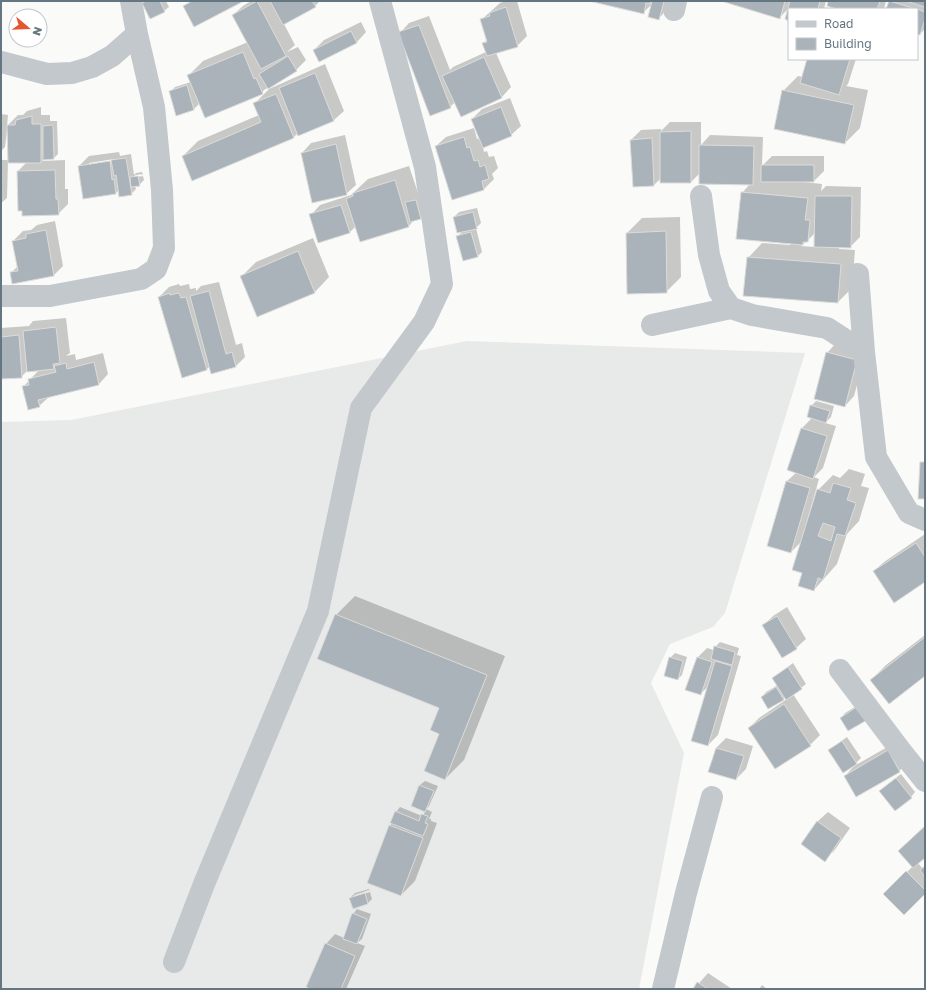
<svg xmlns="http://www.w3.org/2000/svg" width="926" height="990" font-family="'Golos Text',sans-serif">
<rect width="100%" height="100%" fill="#fafaf8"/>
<path fill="#e8e9e9" d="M467 341 805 353 725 613 713 627 670 644 651 683 684 753 639 989H1V422L71 420Z"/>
<path fill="#0003" fill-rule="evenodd" d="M145 1H166L169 7 164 11 143 3Z
M251 1H320L315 6 284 24 295 45 287 52 298 47 306 60 296 70 264 90 262 93 200 103 194 109 177 114 170 92 175 87 191 82 188 76 203 61 248 42 233 15 243 6Z
M506 1H517L527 36 517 46 496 53 511 87 502 97 461 115 455 102 450 107 400 33 409 23 429 16 450 70 453 67 486 52 483 43 487 40 481 20 500 3Z
M591 1H666L663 14 658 19 652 4 644 12Z
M724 1H826L824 9H789V20L786 19 789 8 779 18Z
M829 1H886L884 9H832L834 7Z
M889 1H925V29L920 34 917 33V9H887Z
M361 22 366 32 357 42 319 60 314 50 324 40Z
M808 59H856L848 84 846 86 868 90 860 128 845 143 783 91 798 76 803 77Z
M325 64 344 111 334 120 299 135 298 133 294 137 183 156 198 141 259 115 254 104 269 89Z
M510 98 521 126 511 135 483 147 484 152 487 151 489 157 494 156 498 168 492 174 494 179 484 189 452 199 436 146 446 137 474 128 477 139 480 138 472 119 482 109Z
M41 107V115H50V121H57L58 154 54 158 44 159 42 161 65 160V189H68V204L58 214 18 171 27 162H8L7 198 1 203V160H9L8 130H7L5 147 1 151V114L8 115 7 126 18 115H23L27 111Z
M670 122H701V145L710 135 763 137 762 166 772 156H824V171L814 181H804V182L822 184 821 191 826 186 861 187 860 237 850 247H839V249L855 250 852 288 838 302 748 258 762 243 790 245 791 243 742 193 750 184 700 173 691 182H661V178L654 185 634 186 631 140 641 130 661 129V131ZM815 233V247L801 246 807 241Z
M345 135 356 185 346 194 302 153 311 143Z
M119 152 120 156 131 154 134 175 136 173 142 172 144 180 139 185 135 186 136 189 131 194 119 190 116 193 79 166 89 156ZM114 159 115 161 89 165V163ZM143 174V176L135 177V175Z
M409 166 425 214 420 218 414 220 409 226 360 241 356 226 349 233 311 215 320 205 351 195 368 179Z
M477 208 481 223 476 228 482 252 478 256 457 237 463 231 454 217 459 212Z
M680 217 681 277 666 292 627 233 642 218Z
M55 221 63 266 54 275 11 273 18 266 13 241 23 231 31 230 37 225Z
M313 238 329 277 315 292 258 316 241 277 256 262Z
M219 282 236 345 242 343 245 357 235 367 210 366 207 369 159 297 169 287 179 284 180 286 189 284 190 289 196 288V291L201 286Z
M66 318 70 353 66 356 75 354 76 360 103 353 108 374 99 384 49 397 39 406 23 387 39 370 27 371 21 377 1 378V328L29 326 33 321Z
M836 343 866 351 854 396 845 406 827 353Z
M816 401 834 406 831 417 825 423 836 426 823 468 814 477 819 479 807 521H809L818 490 833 475 840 478 849 469 865 474 861 486 869 488 859 521 847 534 837 564 814 590 804 572 803 540 791 552 787 481 797 472 789 469 802 428 813 417 811 406Z
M925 534V581L874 571 884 562Z
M355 596 505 656 464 760 445 779 440 733 441 708 336 615Z
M787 607 806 639 796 648 763 626 773 616Z
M925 635V675L871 680 886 665Z
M720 642 739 648 737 655 741 656 718 735 708 745 709 686 700 694 698 657 707 648 714 650 715 647Z
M675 653 687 657 682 675 678 679 670 658Z
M793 663 806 684 793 694 820 735 810 745 749 728 759 718 787 699 786 697 783 699 762 697 766 692 778 685 773 678Z
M863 702 848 730 841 718 845 713Z
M847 737 861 758 856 763 829 750Z
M726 738 753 746 746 769 736 779 716 748Z
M898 741 909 761 899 771 845 776 854 766Z
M901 774 915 792 911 797 885 786Z
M425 781 438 786 429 806 426 809 432 812 429 819H431V821L437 823 415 881 401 895 390 826 392 823 396 812 400 807 422 816 426 811 412 805 420 785Z
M828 812 850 828 834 851 824 860 802 844 818 821Z
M925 826V857L918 863 923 869 925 867V893L885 894 913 866 899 851Z
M369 889 372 899 368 903 350 898 355 893ZM369 890 370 892 354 897V895Z
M357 909 371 914 362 939 357 943 365 946 346 989H313L326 944 335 934 344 938 353 914Z
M708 973 732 989H694Z
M762 985 767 989H759Z"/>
<path fill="#aab3b9" stroke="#dcdcda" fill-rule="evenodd" d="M146 1H160L165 12 150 19 142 3Z
M192 1H244L194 27 183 6Z
M257 1 286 56 261 69 232 15Z
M270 1H312L316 7 283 25Z
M589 1H650V4L646 3 644 14Z
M652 1H664L659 20 648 17Z
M721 1H785L780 19Z
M790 1H820L818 9H789V21L785 19Z
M828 1H880L877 9H837L827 6Z
M889 1 916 9H886Z
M906 1H925V7Z
M506 7 518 47 487 56 482 43 487 42 480 19 490 16 489 13Z
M917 9 925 12V19L920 35 917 34Z
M419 25 451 108 430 116 398 32Z
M351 31 357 43 319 62 313 50Z
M243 52 254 79 256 78 263 94 205 118 187 75Z
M288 56 297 71 268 89 259 74Z
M484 57 502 98 461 117 442 76Z
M807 59H850L839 95 800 83Z
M315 73 334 121 298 136 279 88Z
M187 85 194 110 176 116 169 91Z
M782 90 854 105 845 144 774 129Z
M276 94 294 138 192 181 182 156 261 122 253 103Z
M501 107 512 136 483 148 471 119Z
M32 116V124H41V163H8L7 125H15L16 120Z
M53 125 54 159 43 160V126Z
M691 131V183H660V132Z
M464 137 467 148 470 147 474 161 478 160 480 167 485 165 489 179 482 181 484 190 452 200 435 146Z
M652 138 654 186 633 187 630 140Z
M336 144 347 195 312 203 301 153Z
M699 145 754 146 753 185 699 184Z
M126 158 132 195 119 197 116 175 114 176 111 160Z
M110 161 112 180 114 179 116 194 83 199 78 166Z
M761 165H814V182H761Z
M55 170 56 199H58L59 215 22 216V211H18L17 171Z
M138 176 140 186 131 187 130 177Z
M395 180 409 227 360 242 346 199 353 196V193Z
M741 192 808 198 805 220H810L808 242H803V245L736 239Z
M815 196H852L851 248 814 247Z
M416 200 421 219 410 222 405 202Z
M341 205 350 233 318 243 309 214Z
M473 212 477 229 457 233 453 217Z
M46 230 54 276 12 284 10 272 18 271 12 241 26 238V234Z
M666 231 667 293 627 294 626 233Z
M471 232 478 257 463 261 456 236Z
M298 251 315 293 257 317 240 276Z
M747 257 841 264 838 303 743 296Z
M209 291 226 354 232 352 236 367 211 374 190 296Z
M170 293V295L179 293 181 298 186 297 207 370 182 378 158 297Z
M56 327 60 363 53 364 54 369 27 372 23 331Z
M19 335 22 378 1 379V337Z
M826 352 857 360 845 407 814 399Z
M94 362 99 385 38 400 40 407 28 410 22 386 29 385 28 379 56 372 54 366 66 363 67 369Z
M810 405 830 411 826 423 807 417Z
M801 428 827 436 813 479 787 470Z
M920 462H925V499H918Z
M786 481 810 488 791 553 767 546Z
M833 483 851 488 847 500 856 503 845 536 837 534 823 580 818 578 814 591 798 586 802 573 792 570 817 489 830 493ZM823 523 835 527 831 541 818 536Z
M916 543 925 557V582L894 603 873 571Z
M335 614 487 675 445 780 424 771 439 734 430 730 439 708 317 659Z
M777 616 797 649 782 658 762 625Z
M925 637V676L889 704 870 680Z
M714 646 735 652 732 665 711 659Z
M669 657 683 661 678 680 664 676Z
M697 657 712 662 701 695 685 690Z
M715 661 732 666 708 746 691 741Z
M788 667 802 689 786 700 772 678Z
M776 687 784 700 768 709 761 697Z
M784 704 811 746 775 769 748 728Z
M858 706 867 720 848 731 840 718Z
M842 741 857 764 843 773 828 750Z
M716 748 744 756 736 780 708 772Z
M888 750 900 772 856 797 844 776Z
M896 778 912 798 895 811 879 791Z
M419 785 434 791 425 812 411 806Z
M395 811 419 821 421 814 428 816 425 823 428 824 423 836 390 823Z
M817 821 841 838 825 862 801 844Z
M389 825 423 838 401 896 367 883Z
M925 826V858L913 868 898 851Z
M925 866V877L920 870Z
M906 871 925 890V894L904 915 883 894Z
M365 893 368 904 353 909 349 898Z
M352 913 367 919 357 944 343 939Z
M325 943 355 956 341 989H310L306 987Z
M697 982 708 989H693Z"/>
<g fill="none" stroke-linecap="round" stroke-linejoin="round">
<path stroke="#c3c8cc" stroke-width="22" d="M674 10 676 1
M1 62 47 74 72 73 92 67 112 56 137 34
M701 196 709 255 719 291 731 308 752 315 827 328 864 352
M858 274 864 352 876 457 909 513 925 520
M1 296H50L141 279 156 269 164 248 162 190 154 107 137 34 131 1
M652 325 731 308
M840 670 901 751 925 781
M174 962 204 884 318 611 361 408 424 322 442 284 425 167 380 1
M663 989 686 893 712 797"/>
</g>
<rect width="926" height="990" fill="none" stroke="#657683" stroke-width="4"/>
<rect x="788" y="8" width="130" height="52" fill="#ffffff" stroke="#c1c8cd"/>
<rect x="796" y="21" width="20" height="6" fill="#c3c8cc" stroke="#c1c8cd"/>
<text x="824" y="28" font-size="12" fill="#657683">Road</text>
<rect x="796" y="38" width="20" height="12" fill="#aab3b9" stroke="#c1c8cd"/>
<text x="824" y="48" font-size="12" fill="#657683">Building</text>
<g transform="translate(28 28) rotate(109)"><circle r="19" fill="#ffffff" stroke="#c1c8cd"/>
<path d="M0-3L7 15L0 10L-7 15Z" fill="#e4572e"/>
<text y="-6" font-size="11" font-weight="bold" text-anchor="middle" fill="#657683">N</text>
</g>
</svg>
